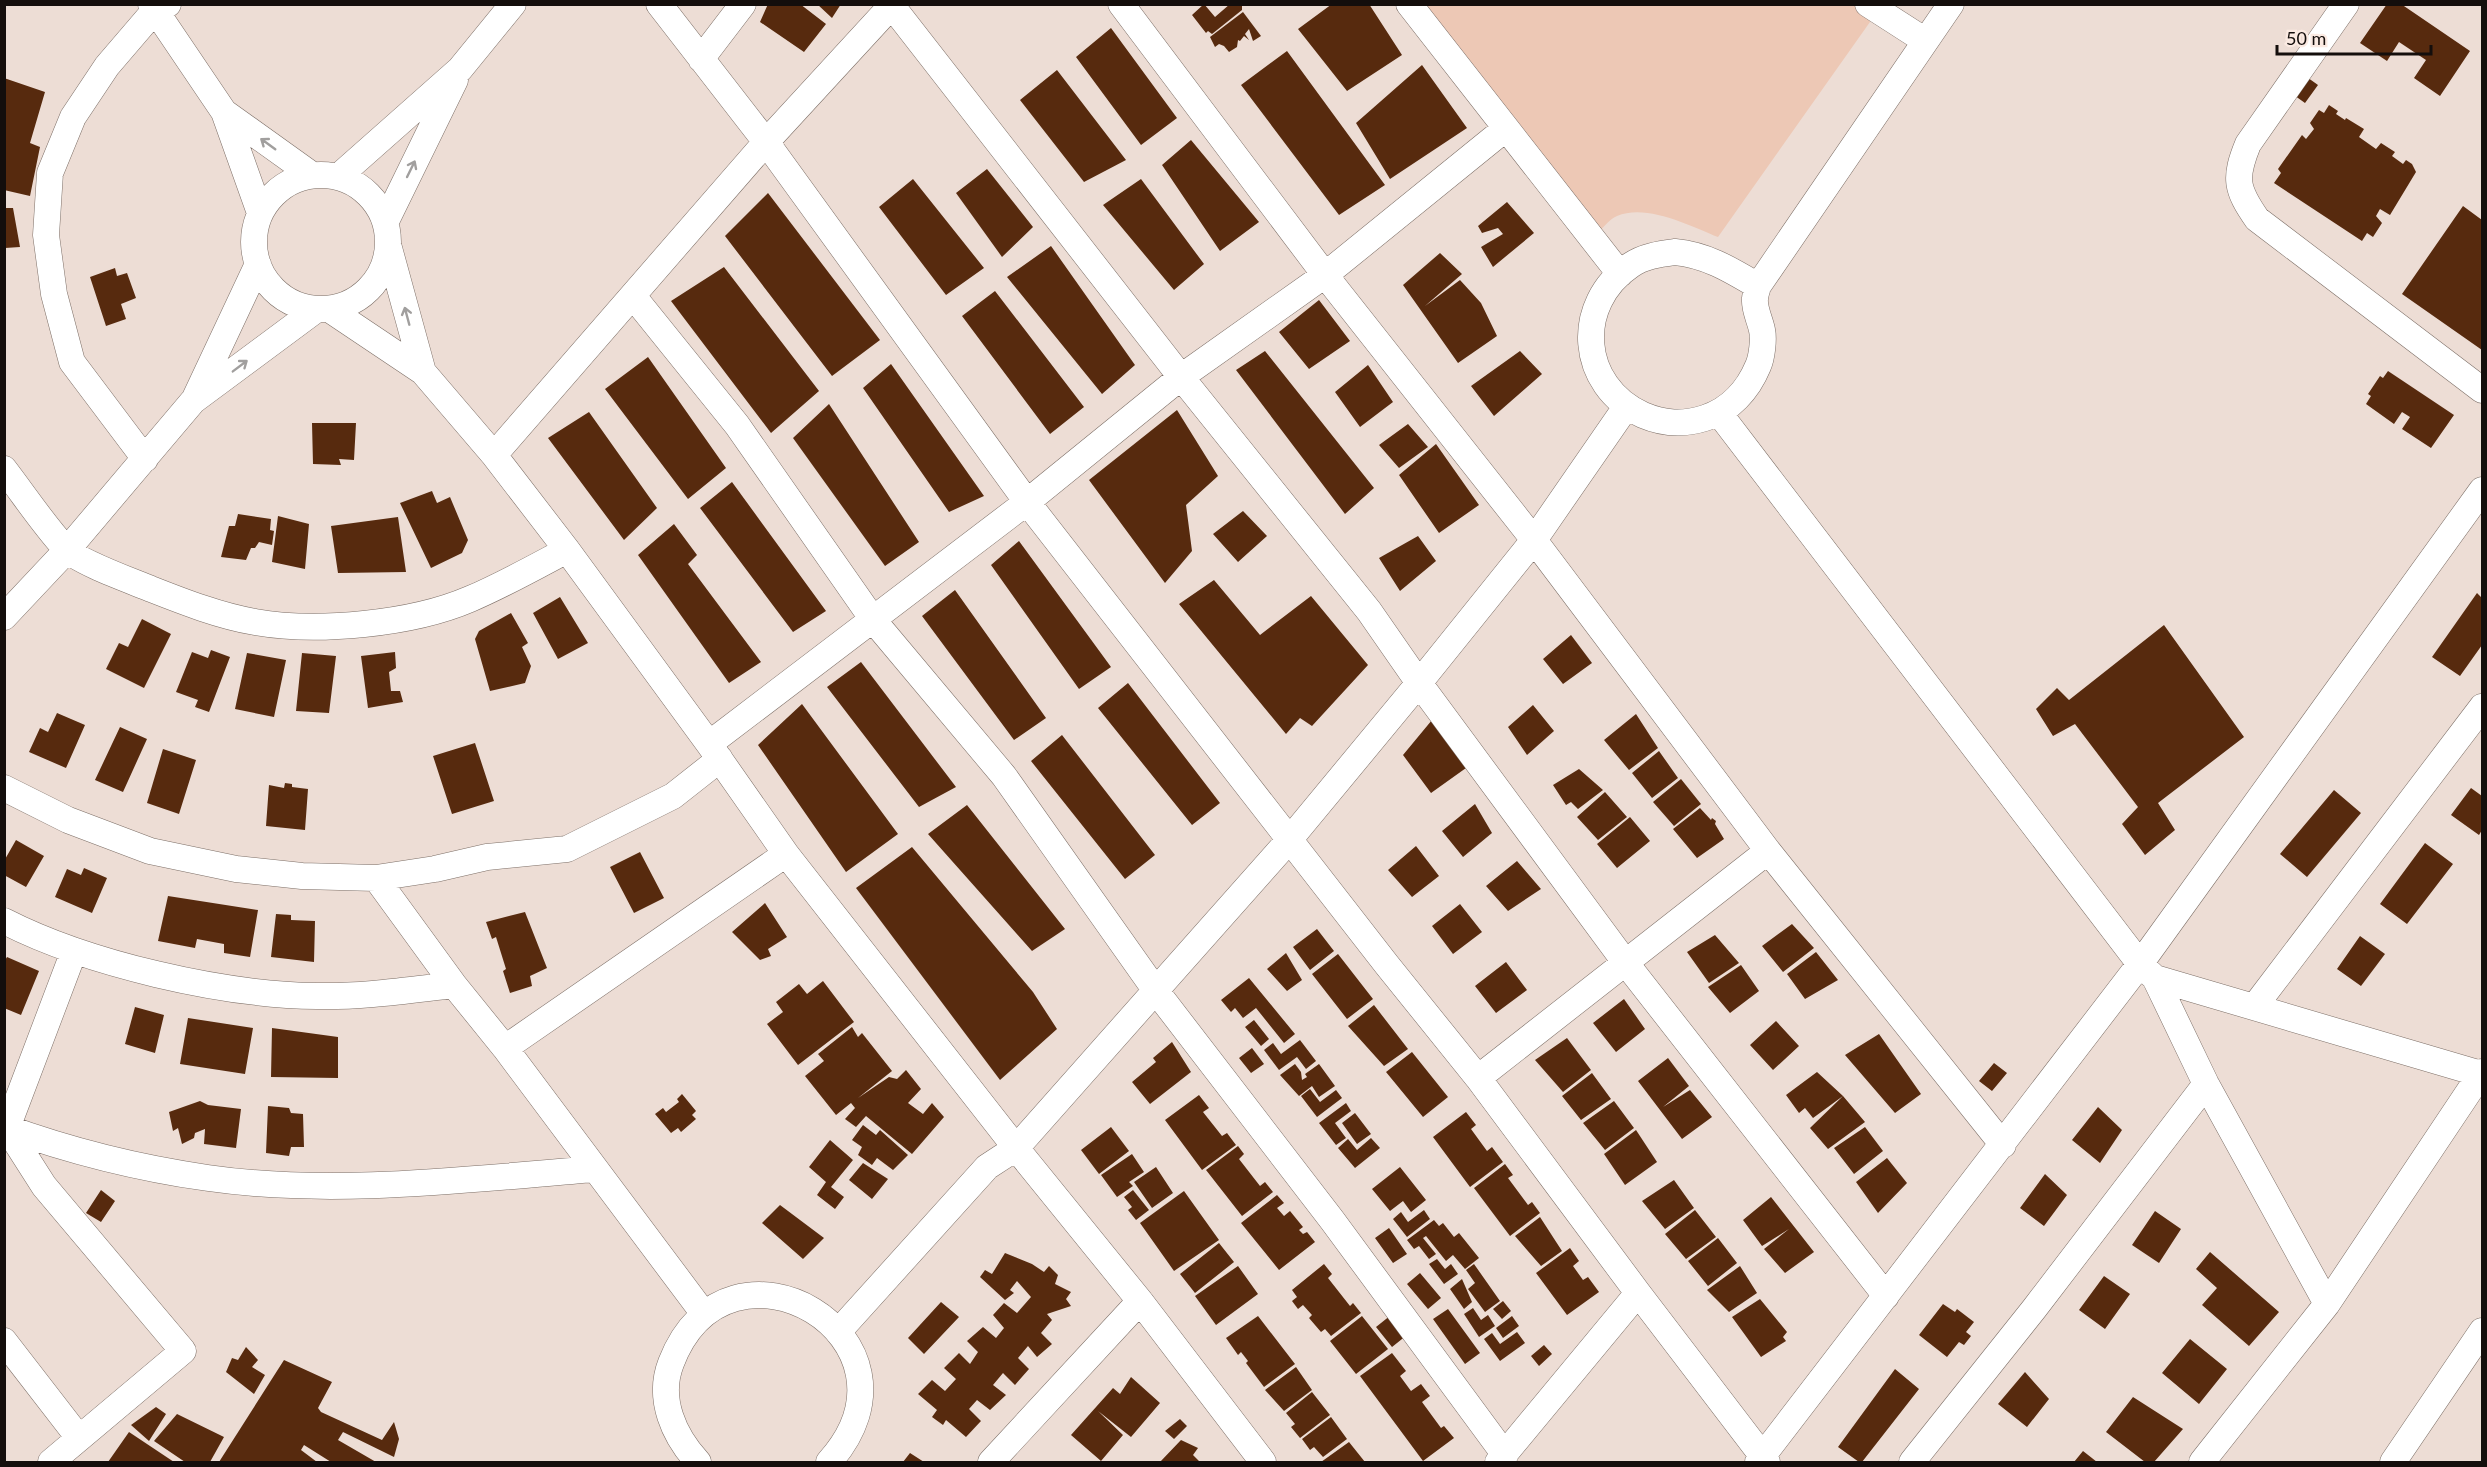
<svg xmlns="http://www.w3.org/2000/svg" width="2487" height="1467" font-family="Lato,sans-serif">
<rect width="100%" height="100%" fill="#edddd5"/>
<path fill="#edc8b5" d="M1421 5H1882L1718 237C1691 226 1646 203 1617 216 1609 219 1602 230 1595 235Z"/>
<path fill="#572a0e" d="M768 4H800L826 24 804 52 760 22Z
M817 4H841L832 18Z
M1204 4 1215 17 1230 4H1242V10L1212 34 1208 31 1206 33 1192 15Z
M1332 4H1369L1402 55 1347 91 1298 29Z
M2387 4H2401L2470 51 2440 96 2414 78 2426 60 2399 42 2387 61 2360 43Z
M1243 12 1261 36 1253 41 1249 29 1245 34 1249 40 1244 36 1240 41 1238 40 1237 47 1229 52 1224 46 1219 44 1215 47 1210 37Z
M1111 28 1177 118 1141 145 1076 57Z
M1287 51 1385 185 1339 215 1241 85Z
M1422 65 1467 128 1390 179 1356 123Z
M1057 70 1126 160 1084 182 1020 100Z
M2304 75 2318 85 2305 103 2291 93Z
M4 78 45 92 30 143 40 147 30 196 4 190Z
M2329 105 2338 111 2336 114 2345 120 2346 118 2364 129 2359 137 2376 149 2381 143 2395 152 2392 156 2403 164 2406 160 2412 164 2416 172 2390 215 2380 209 2376 216 2382 223 2373 237 2367 233 2362 241 2274 183 2281 173 2278 169 2302 135 2306 139 2314 129 2310 123 2319 110 2324 113Z
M1191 140 1259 222 1220 251 1162 165Z
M987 169 1033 227 1002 257 956 193Z
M913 179 984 268 946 295 879 207Z
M1141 179 1204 264 1174 290 1103 205Z
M768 193 880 340 832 376 725 236Z
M1507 202 1534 233 1493 267 1481 247 1503 234 1498 228 1482 233 1478 226Z
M2463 206 2482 220V350L2402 294Z
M5 208H13L20 247 5 248Z
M1051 246 1135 365 1102 394 1007 277Z
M1440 253 1462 274 1425 306 1460 280 1481 303 1497 336 1458 363 1403 285Z
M724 267 819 391 771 433 671 301Z
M115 268 117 276 127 273 136 298 121 304 126 319 106 326 90 277Z
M995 291 1084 407 1050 434 962 316Z
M1319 300 1350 341 1309 369 1279 332Z
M1265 351 1374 488 1345 514 1236 370Z
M1520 351 1542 374 1494 416 1471 386Z
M648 357 726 468 688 499 605 389Z
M891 364 984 496 949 512 863 388Z
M1368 365 1393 402 1360 427 1335 392Z
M2388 371 2454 415 2431 448 2402 429 2410 417 2402 412 2394 424 2366 404 2371 396 2368 394 2380 376 2383 378Z
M829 404 919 542 885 566 793 438Z
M1177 410 1218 476 1186 505 1192 551 1165 583 1089 480Z
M589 412 657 508 624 540 548 438Z
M312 423H356L354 460 339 459 341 465 313 464Z
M1408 424 1428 447 1399 468 1379 445Z
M1436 444 1479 505 1439 533 1399 475Z
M732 482 826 611 793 632 700 508Z
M432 491 437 503 450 497 468 540 462 553 431 568 400 503Z
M1243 511 1267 536 1238 562 1213 534Z
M238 514 271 519 270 530 274 531 272 545 259 542 255 548H251L246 560 221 557 229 526H235Z
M278 516 309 524 305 569 272 562Z
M398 517 406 572 338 573 331 526Z
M674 524 697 555 688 564 761 662 729 683 638 555Z
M1418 536 1436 561 1400 591 1379 558Z
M1019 541 1111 667 1079 689 991 565Z
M1214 580 1260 635 1311 596 1368 665 1312 726 1300 718 1286 734 1179 604Z
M955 590 1046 718 1014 740 922 616Z
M2477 593 2482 598V645L2460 676 2432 657Z
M560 597 588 643 558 659 533 613Z
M511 613 528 643 522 647 531 666 525 683 490 691 475 639 479 631Z
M142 619 171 634 144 688 106 669 119 643 128 647Z
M2164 625 2244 737 2158 803 2175 830 2145 855 2122 824 2138 807 2075 724 2053 736 2036 709 2057 688 2069 700Z
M1571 635 1592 663 1563 684 1543 659Z
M211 650 230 657 209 712 195 707 198 700 176 692 192 652 208 658Z
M395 652 396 668 389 672 391 691H400L403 702 368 708 361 656Z
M247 653 286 660 274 717 235 709Z
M302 653 336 656 329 713 296 711Z
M861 662 956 787 919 807 827 687Z
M1128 683 1220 803 1192 825 1098 708Z
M802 704 898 834 846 872 758 745Z
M1533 705 1554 731 1527 755 1508 727Z
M57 713 85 725 66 768 29 752 40 728 48 732Z
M1636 714 1658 748 1629 770 1604 740Z
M1432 720 1466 768 1431 793 1403 755Z
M120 727 147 739 123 792 95 780Z
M1062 735 1155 855 1125 879 1031 761Z
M475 743 494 801 452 814 433 756Z
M163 749 196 760 179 814 147 803Z
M1659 751 1678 778 1652 798 1632 773Z
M1579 769 1603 790 1578 809 1571 802 1566 805 1553 785Z
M1681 779 1701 804 1674 826 1653 802Z
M285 783 292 784V787L308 789 305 830 266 826 269 785 284 788Z
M2471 788 2482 796V830L2479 835 2451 815Z
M2334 790 2361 813 2307 877 2280 854Z
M1605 792 1627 817 1598 840 1577 817Z
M1475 804 1492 833 1463 857 1442 831Z
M967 805 1065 929 1032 951 928 834Z
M1700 808 1711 820 1712 818 1716 821 1715 824 1724 839 1697 858 1673 829Z
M1630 817 1650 841 1617 868 1597 844Z
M16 840 44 856 26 887 4 875V861Z
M2425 843 2453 864 2407 924 2380 904Z
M1416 846 1439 876 1412 897 1388 870Z
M912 847 1033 992 1057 1029 1000 1080 856 888Z
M640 852 664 898 634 913 610 867Z
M1517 861 1541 889 1508 911 1486 886Z
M84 868 107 878 92 913 55 897 67 869 81 875Z
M168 896 258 910 250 957 224 953V944L197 939 195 948 158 941Z
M765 903 787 937 768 949 771 956 760 960 732 932Z
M1460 904 1482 932 1453 954 1432 926Z
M525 912 547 968 530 976 532 986 510 993 503 971 506 969 496 937 492 939 486 922Z
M276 914 291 915V920L315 921 314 962 271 957Z
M1792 924 1814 948 1783 972 1762 946Z
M1317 929 1334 951 1310 970 1293 947Z
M1715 935 1739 963 1709 983 1687 952Z
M2360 936 2385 954 2361 986 2337 969Z
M1816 952 1838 980 1805 999 1787 974Z
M1286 953 1302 980 1287 991 1267 969Z
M1338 954 1373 999 1347 1019 1312 974Z
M7 957 39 971 21 1015 4 1008V962Z
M1506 962 1527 990 1496 1013 1475 986Z
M1741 965 1759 991 1730 1013 1708 987Z
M1249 978 1295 1034 1284 1043 1256 1008 1243 1018 1235 1008 1231 1012 1221 1000Z
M823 981 854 1022 798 1065 767 1024 783 1012 776 1002 799 984 807 994Z
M1624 999 1645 1029 1616 1052 1593 1023Z
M1374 1005 1408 1049 1384 1066 1348 1026Z
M135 1007 164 1015 155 1053 125 1044Z
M188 1018 253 1028 245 1074 180 1064Z
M1254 1020 1269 1039 1261 1046 1245 1027Z
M1776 1021 1799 1046 1773 1070 1750 1045Z
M852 1027 858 1037 862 1033 892 1071 858 1098 889 1077 897 1079 906 1070 921 1089 908 1103 923 1114 932 1103 944 1117 912 1154 866 1116 856 1127 845 1119 855 1108 851 1103 836 1115 805 1076 824 1061 818 1054Z
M272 1028 338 1037V1078L271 1077Z
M1879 1034 1921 1094 1895 1113 1845 1055Z
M1567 1038 1591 1070 1563 1092 1535 1060Z
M1300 1040 1316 1061 1306 1069 1297 1057 1279 1070 1264 1050 1273 1043 1281 1054Z
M1172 1042 1191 1072 1150 1104 1132 1082 1156 1062 1153 1058Z
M1252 1048 1264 1064 1251 1073 1239 1058Z
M1412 1052 1448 1097 1423 1117 1386 1072Z
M1668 1058 1689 1086 1663 1107 1690 1090 1712 1117 1682 1139 1638 1081Z
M1994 1063 2007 1073 1992 1091 1979 1081Z
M1295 1064 1301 1072 1302 1080 1307 1077 1305 1074 1319 1064 1335 1086 1319 1097 1312 1086 1299 1096 1280 1075Z
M1817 1072 1843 1096 1865 1122 1828 1149 1810 1128 1843 1096 1813 1118 1805 1108 1799 1113 1786 1095Z
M1592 1073 1611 1099 1581 1120 1562 1096Z
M1310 1089 1320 1102 1336 1090 1342 1098 1317 1117 1301 1096Z
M682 1094 696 1111 692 1115 696 1119 681 1132 678 1128 671 1133 655 1114 663 1108 666 1112 679 1102 677 1099Z
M1199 1095 1209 1108 1203 1112 1222 1136 1227 1133 1236 1145 1202 1170 1165 1120Z
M200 1101 208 1105 241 1109 236 1148 204 1144 205 1129 195 1133 194 1138 182 1144 178 1128 173 1131 169 1112Z
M1614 1101 1634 1128 1605 1150 1583 1123Z
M1346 1103 1351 1111 1335 1123 1346 1138 1336 1145 1319 1123Z
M268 1106 289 1108 291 1113 303 1114 304 1147H291L289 1156 266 1153Z
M2098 1107 2122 1130 2100 1163 2072 1140Z
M1466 1112 1476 1125 1471 1129 1487 1151 1492 1147 1503 1162 1470 1187 1433 1137Z
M1355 1113 1371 1134 1357 1144 1342 1123Z
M863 1125 876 1135 880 1130 908 1155 893 1170 877 1158 872 1165 858 1155 862 1147 852 1140Z
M1111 1127 1129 1151 1099 1174 1081 1150Z
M1865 1127 1883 1151 1854 1174 1834 1148Z
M1636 1130 1657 1162 1625 1185 1604 1154Z
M1371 1138 1380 1148 1355 1168 1338 1148 1348 1139 1357 1150Z
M830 1140 853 1160 831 1187 844 1197 835 1209 817 1195 826 1182 809 1167Z
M1238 1146 1244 1154 1239 1159 1260 1186 1265 1182 1273 1192 1242 1216 1206 1170Z
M1132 1154 1144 1172 1129 1182 1133 1186 1117 1197 1101 1175Z
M1887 1158 1907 1183 1878 1213 1856 1182Z
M863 1163 888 1179 872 1199 849 1180Z
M1505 1164 1513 1175 1508 1178 1528 1205 1532 1202 1540 1213 1510 1236 1474 1188Z
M1156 1167 1173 1193 1152 1208 1134 1182Z
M1400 1167 1426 1200 1411 1212 1403 1201 1390 1211 1372 1189Z
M2045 1174 2067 1195 2044 1226 2020 1208Z
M1674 1180 1694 1208 1665 1229 1642 1201Z
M101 1190 115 1201 101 1222 86 1213Z
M1133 1190 1149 1210 1136 1220 1128 1210 1132 1207 1124 1197Z
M1184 1191 1219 1240 1174 1271 1140 1223Z
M1277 1195 1284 1203 1277 1208 1284 1216 1290 1211 1303 1227 1299 1230 1303 1234 1307 1232 1315 1242 1279 1270 1241 1223Z
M1771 1197 1814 1252 1785 1273 1764 1249 1789 1229 1762 1246 1743 1220Z
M780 1205 824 1238 803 1259 762 1223Z
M1424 1210 1430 1219 1407 1237 1393 1219 1401 1212 1408 1222Z
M1695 1210 1716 1237 1686 1259 1665 1234Z
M2155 1211 2181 1229 2159 1263 2132 1245Z
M1540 1217 1562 1251 1541 1266 1515 1236Z
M1434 1220 1439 1226 1443 1223 1454 1237 1459 1233 1479 1258 1465 1269 1453 1255 1446 1261 1426 1236 1423 1238 1436 1254 1429 1259 1419 1246 1414 1249 1407 1240Z
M1389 1228 1407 1254 1393 1263 1375 1238Z
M1718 1238 1737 1263 1708 1286 1688 1261Z
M1219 1243 1234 1262 1195 1293 1180 1274Z
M1570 1248 1579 1261 1573 1266 1583 1280 1588 1277 1599 1292 1567 1315 1536 1273Z
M2210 1252 2279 1312 2249 1346 2202 1305 2217 1288 2196 1269Z
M1005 1253 1032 1264 1044 1272 1049 1266 1058 1275 1055 1284 1071 1292 1066 1299 1071 1306 1047 1314 1052 1320 1041 1333 1052 1344 1037 1357 1028 1346 1018 1358 1029 1369 1015 1385 1003 1373 993 1385 1006 1395 990 1410 977 1400 969 1409 981 1421 966 1437 946 1420 943 1425 932 1417 937 1410 918 1394 932 1380 945 1391 956 1379 944 1368 959 1353 970 1364 978 1352 967 1341 983 1327 996 1338 1004 1328 993 1315 1004 1303 1017 1313 1031 1297 1017 1281 1010 1290 1014 1293 1005 1300 980 1277 985 1270 992 1274Z
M1437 1259 1445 1269 1451 1264 1458 1274 1444 1284 1429 1264Z
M1324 1264 1332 1274 1328 1278 1350 1306 1353 1303 1361 1313 1331 1336 1325 1329 1321 1332 1309 1318 1312 1315 1303 1305 1298 1309 1292 1301 1297 1297 1292 1290Z
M1474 1264 1500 1301 1485 1312 1468 1289 1475 1283 1466 1270Z
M1238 1266 1258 1294 1216 1325 1195 1296Z
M1740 1266 1757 1293 1729 1312 1707 1290Z
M1420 1273 1441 1298 1428 1309 1407 1284Z
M2104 1276 2130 1294 2105 1329 2079 1310Z
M1462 1279 1472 1302 1464 1309 1450 1289Z
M1760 1299 1787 1332 1783 1337 1786 1341 1761 1357 1732 1317Z
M1503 1301 1511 1311 1502 1319 1493 1309Z
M941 1302 959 1317 924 1354 908 1338Z
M1943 1304 1955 1312 1957 1309 1974 1322 1966 1332 1971 1336 1964 1345 1959 1342 1947 1357 1919 1335Z
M1473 1308 1481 1320 1488 1315 1495 1326 1479 1337 1464 1314Z
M1448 1309 1480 1353 1465 1364 1433 1319Z
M1391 1315 1407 1335 1392 1347 1376 1327Z
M1258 1316 1295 1364 1264 1387 1246 1363 1248 1361 1241 1352 1238 1355 1226 1338Z
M1362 1316 1388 1349 1356 1374 1330 1341Z
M1512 1316 1519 1326 1503 1338 1496 1328Z
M1517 1332 1525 1343 1500 1361 1484 1339 1492 1333 1500 1344Z
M2190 1339 2227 1369 2199 1404 2162 1373Z
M1544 1345 1552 1354 1539 1366 1531 1356Z
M246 1347 258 1360 252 1367 265 1375 254 1394 226 1372 232 1358 238 1360Z
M1392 1353 1406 1371 1400 1376 1411 1391 1421 1384 1430 1396 1422 1402 1441 1428 1444 1426 1454 1438 1423 1461 1360 1376Z
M284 1360 332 1382 318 1408 321 1412 382 1440 394 1422 399 1439 394 1457 343 1432 338 1440 376 1462H331L304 1445 301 1450 317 1462H219Z
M1296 1367 1312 1390 1284 1411 1265 1390Z
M1895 1369 1919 1389 1862 1462H1859L1838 1447Z
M2025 1372 2049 1399 2027 1427 1998 1404Z
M1131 1377 1160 1403 1131 1437 1098 1411 1123 1435 1101 1461 1071 1435 1113 1388 1120 1394Z
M1312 1392 1330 1415 1300 1438 1291 1427 1295 1424 1286 1413Z
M2133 1397 2183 1429 2154 1462H2145L2106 1432Z
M156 1407 166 1414 149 1441 131 1425Z
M177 1414 224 1437 210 1462H185L154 1441Z
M1331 1417 1347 1439 1323 1457 1314 1447 1310 1450 1302 1439Z
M1180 1419 1187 1426 1174 1439 1165 1431Z
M129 1432 174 1462H108Z
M1181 1440 1198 1448 1193 1455 1200 1462H1160Z
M1349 1442 1365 1462H1321Z
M2083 1451 2097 1462H2074Z
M910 1453 924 1462H903Z"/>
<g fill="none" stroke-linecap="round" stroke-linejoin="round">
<defs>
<path id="minor" d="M151 4 224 112 260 213
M659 4 766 142 1027 502 1387 965 1478 1078 1638 1293 1767 1462
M1121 4 1325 275 1534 540 1768 851 2003 1145
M1409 4 1620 274
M1868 4 1924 40
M2346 4 2248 144C2234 178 2236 189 2257 219L2482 390
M892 6 1181 377 1369 611 1419 683 1625 962 1886 1296
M701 59 743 4
M224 112 312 175
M254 242a67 67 0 1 1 134 0a67 67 0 1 1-134 0Z
M338 177 460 69 513 4
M386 221 455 80
M389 248 423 372
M1675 252C1707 255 1731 270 1758 286 1757 290 1755 295 1755 299 1754 309 1760 320 1762 330 1764 339 1762 357 1758 366 1748 390 1730 410 1705 418 1683 425 1664 424 1643 415 1579 386 1573 304 1631 265 1644 256 1660 254 1675 252Z
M1758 286 1951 4
M633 296 737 425 874 621 1004 776 1156 991 1332 1220 1505 1455
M329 309 423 372 494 455 567 550 709 744 786 854 1016 1148 1140 1301 1263 1462
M195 398 258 264
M1719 413 2140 964 2155 978 2206 1084 2327 1304
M494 455 766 142 893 4
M145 459 72 362 54 294 46 235 50 173 73 117 107 66 155 10 168 4
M4 469C24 495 43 524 65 548 78 562 132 581 151 589 184 602 220 616 255 622 317 633 412 624 470 599 503 585 535 567 567 550
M4 617 67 550 193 401 317 309
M709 744 1027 502 1181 377 1325 275 1505 129
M4 788 68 820 150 851 236 869 302 876 376 878 435 869 487 857 567 849 673 796 720 759
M376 878 454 985 505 1048 704 1314
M4 921C88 964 223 995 317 996 363 997 409 990 454 985
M2155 978 2481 1074
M2255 1006 2482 707
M505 1048 786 854
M1478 1078 1768 851
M4 1127C70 1151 138 1168 208 1178 332 1196 470 1179 595 1169
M838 1332 987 1167 1016 1148 1290 839 1419 683 1534 540 1626 407
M4 1341 79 1438
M51 1462 183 1351 44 1186 7 1128 74 951
M698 1462C674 1436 657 1399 671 1363 728 1214 939 1339 829 1462
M991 1462 1140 1301
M1498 1462 1638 1293
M1758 1462 2140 964 2482 490
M1912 1462 2034 1309 2206 1084
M2202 1462 2327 1304 2482 1072
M2393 1462 2482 1331"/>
</defs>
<use href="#minor" stroke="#7d6f67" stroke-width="27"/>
<use href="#minor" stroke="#fff" stroke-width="26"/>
</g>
<defs><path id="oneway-shaft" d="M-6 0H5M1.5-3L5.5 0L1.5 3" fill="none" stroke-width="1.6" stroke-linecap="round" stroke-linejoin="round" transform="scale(1.5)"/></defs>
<g stroke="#a19f9e">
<use href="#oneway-shaft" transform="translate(268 144) rotate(-144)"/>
<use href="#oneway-shaft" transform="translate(411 169) rotate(-64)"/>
<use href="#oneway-shaft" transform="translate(407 316) rotate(-105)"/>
<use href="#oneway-shaft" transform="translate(240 366) rotate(-37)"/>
</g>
<rect width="2487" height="1467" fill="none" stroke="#140e0c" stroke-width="12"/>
<path d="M2277 45v9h154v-9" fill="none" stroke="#140e0c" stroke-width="3"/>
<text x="2286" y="45" font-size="18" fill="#140e0c" stroke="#fbeae2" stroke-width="4.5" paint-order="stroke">50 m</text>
</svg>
